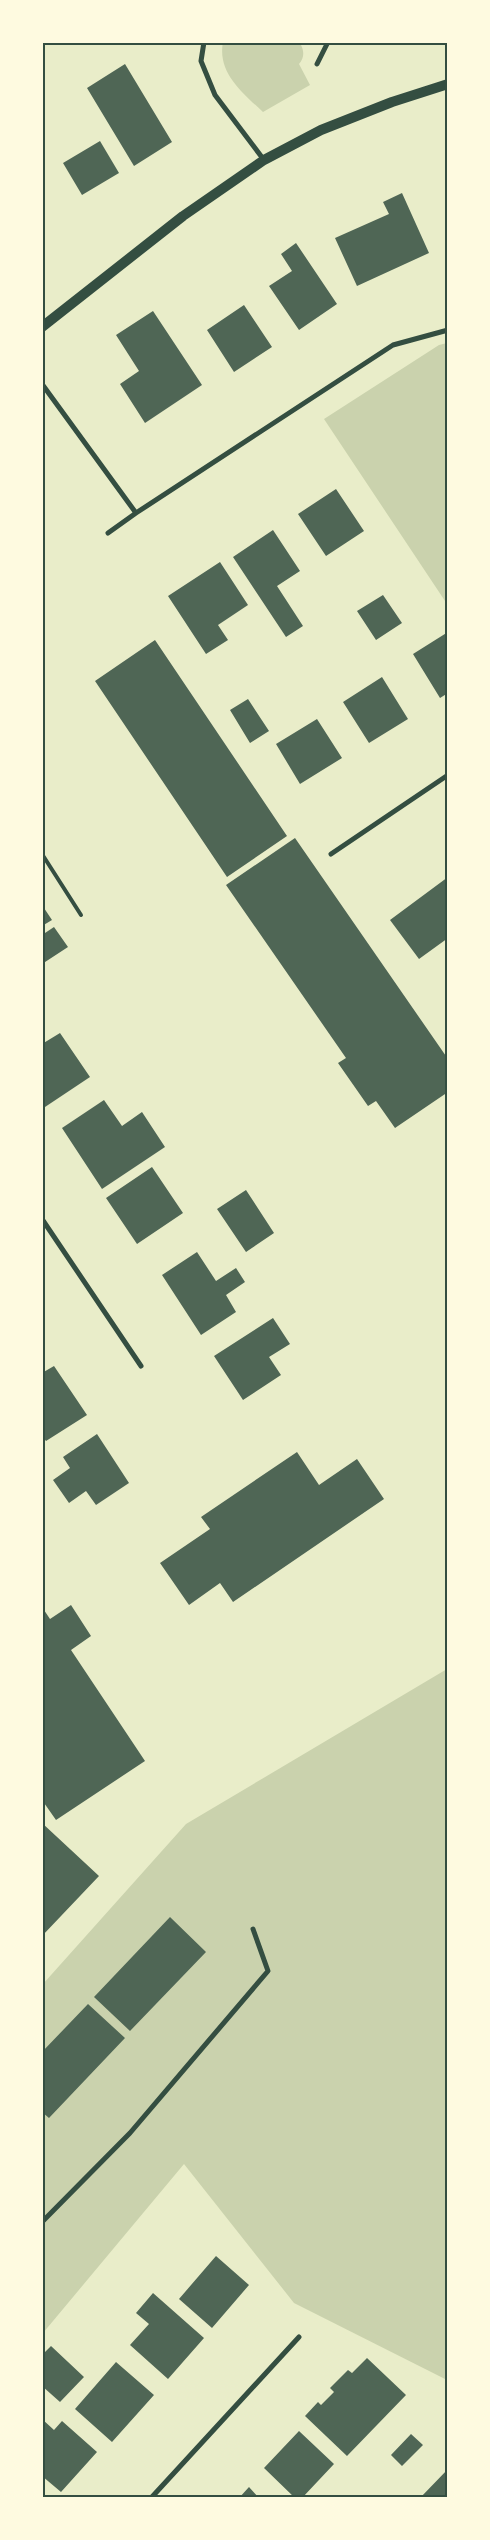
<svg xmlns="http://www.w3.org/2000/svg" width="490" height="2540" font-family="'Times New Roman',serif">
<rect width="100%" height="100%" fill="#e9edc9"/>
<path fill="#cad2ad" d="M223 42 300 43C304 50 305 57 299 64L310 85 263 112C243 93 217 73 223 42Z
M447 343H448L447 604 324 419 439 345Z
M447 1669V2380L294 2303 184 2164 43 2333V1984L186 1824Z"/>
<path fill="#4f6655" d="M125 64 172 142 134 166 87 88Z
M100 141 119 173 82 195 63 163Z
M402 193 429 253 357 286 335 238 389 214 383 202Z
M296 243 337 304 299 330 269 286 292 271 281 254Z
M244 305 272 347 234 372 207 330Z
M153 311 202 385 145 423 120 384 139 371 116 335Z
M336 489 364 531 326 556 298 514Z
M273 530 300 571 277 586 303 626 286 637 233 557Z
M220 562 248 605 218 625 228 640 206 654 168 596Z
M383 595 402 623 376 640 357 611Z
M448 632V693L440 698 413 654Z
M155 640 287 836 227 877 95 681Z
M382 677 408 719 369 743 343 702Z
M248 699 269 731 250 743 230 710Z
M317 719 342 758 300 784 276 744Z
M295 838 448 1059V1092L395 1128 376 1101 368 1106 338 1063 346 1058 226 885Z
M448 877V938L419 959 390 920Z
M42 905 52 920 42 926Z
M54 927 68 947 42 964V935Z
M60 1033 90 1077 45 1107 42 1103V1044Z
M104 1100 122 1126 142 1112 165 1147 102 1189 62 1128Z
M152 1167 183 1213 137 1244 106 1198Z
M246 1190 274 1233 246 1252 217 1209Z
M197 1252 216 1281 236 1268 245 1282 226 1295 236 1312 201 1335 162 1275Z
M273 1318 290 1344 269 1357 281 1375 243 1400 214 1356Z
M54 1366 87 1415 46 1441 42 1436V1373Z
M97 1434 129 1483 96 1505 86 1491 69 1503 53 1480 70 1468 63 1457Z
M297 1452 319 1485 357 1459 384 1499 233 1602 220 1583 189 1605 160 1563 210 1529 201 1517Z
M71 1605 91 1636 71 1650 145 1761 56 1820 42 1800V1607L50 1619Z
M42 1823 99 1876 42 1936Z
M170 1917 206 1952 130 2031 94 1997Z
M88 2004 125 2038 49 2118 42 2112V2052Z
M216 2256 249 2285 212 2328 179 2299Z
M153 2293 204 2338 168 2379 130 2345 149 2324 136 2313Z
M51 2346 84 2377 60 2402 42 2386V2355Z
M367 2358 406 2395 347 2456 305 2416 318 2402 321 2405 334 2392 330 2388 348 2370 352 2373Z
M116 2362 154 2395 112 2442 75 2409Z
M42 2419 54 2430 62 2421 97 2452 61 2492 42 2476Z
M299 2431 334 2464 302 2498H295L264 2468Z
M411 2434 423 2445 402 2466 391 2455Z
M448 2469V2498H420Z
M249 2487 259 2498H239Z"/>
<g fill="none" stroke-linecap="round" stroke-linejoin="round">
<path stroke="#344e41" stroke-width="4" d="M42 854 81 915"/>
<path stroke="#344e41" stroke-width="5" d="M204 42 201 61 215 95 264 160
M317 64 328 42
M42 384 136 513
M108 533 136 513 393 345 448 330
M331 854 448 775
M42 1219 141 1366
M42 2222 130 2133 268 1971 253 1929
M151 2498 299 2337"/>
<path stroke="#344e41" stroke-width="10" d="M42 327 183 216 264 160 321 130 392 102 448 84"/>
</g>
<rect width="490" height="2540" fill="none" stroke="#fefae0" stroke-width="88"/>
<rect x="44" y="44" width="402" height="2452" fill="none" stroke="#344e41" stroke-width="2"/>
</svg>
